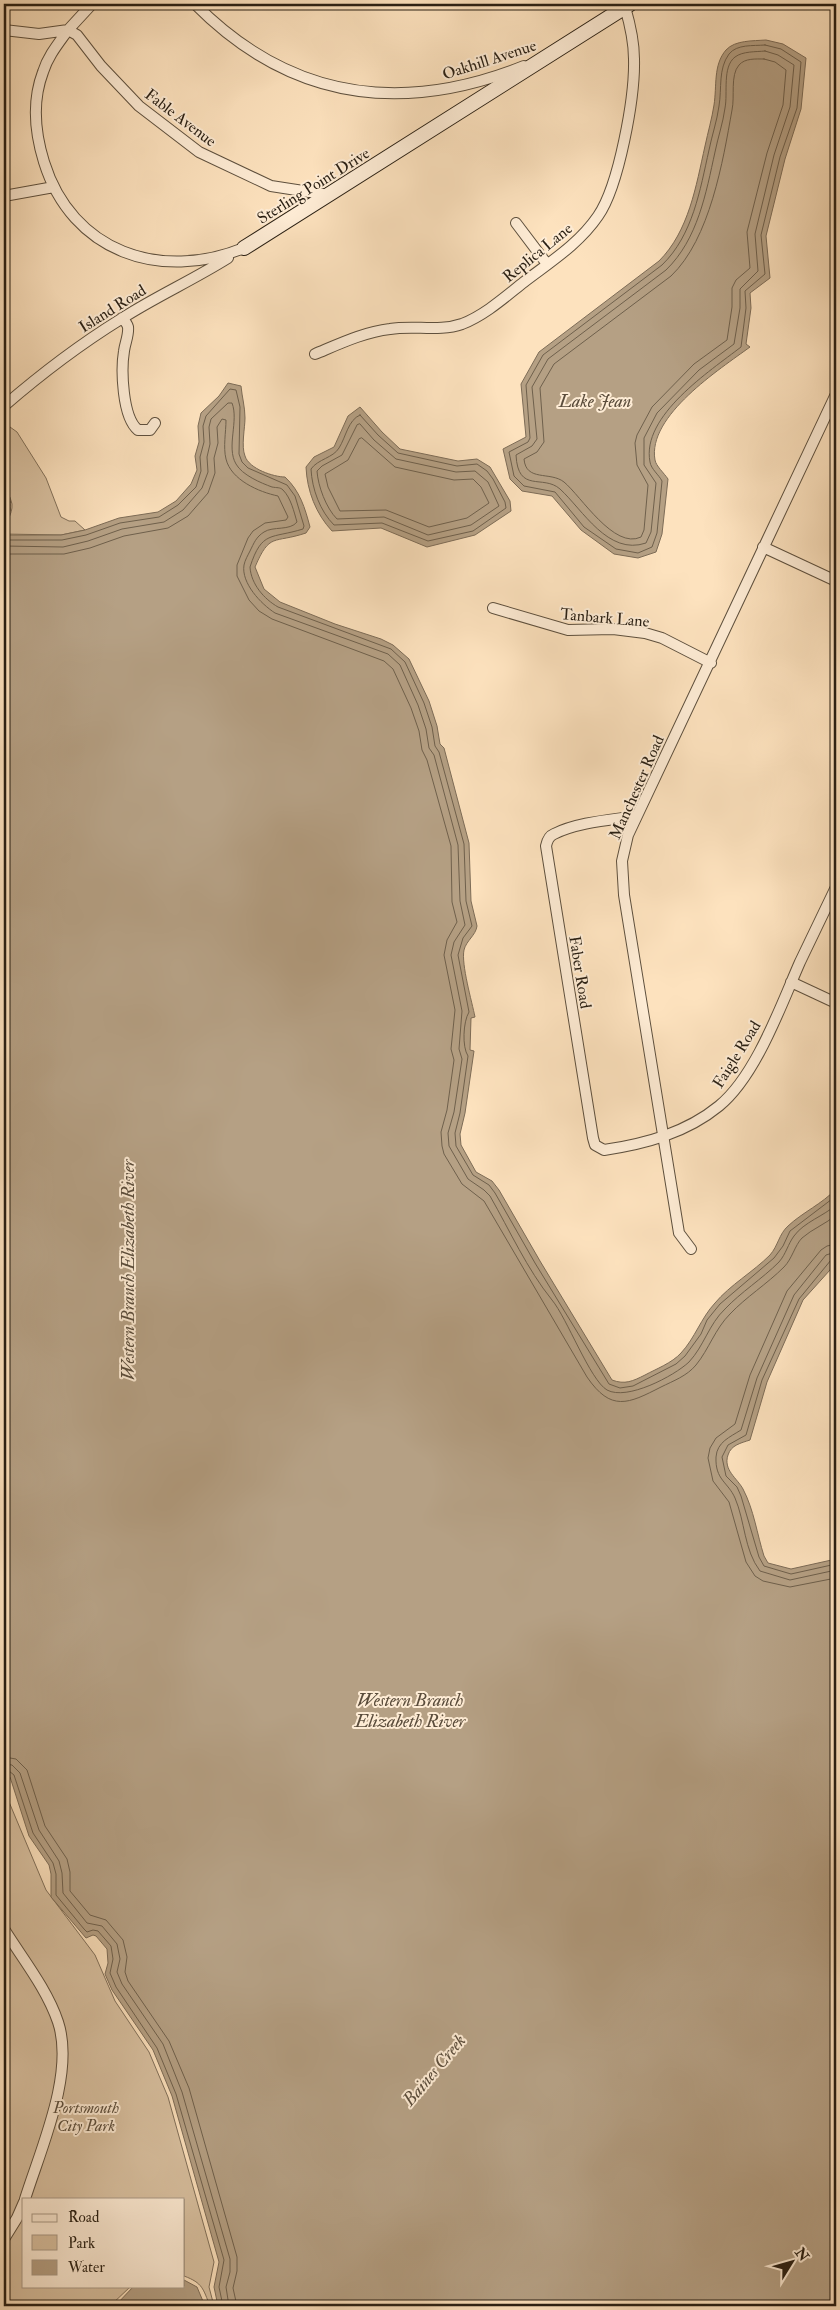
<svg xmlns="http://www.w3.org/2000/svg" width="840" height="2310" font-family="'IM FELL Double Pica',serif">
<rect width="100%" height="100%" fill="#fde2be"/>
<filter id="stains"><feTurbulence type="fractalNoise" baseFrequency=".004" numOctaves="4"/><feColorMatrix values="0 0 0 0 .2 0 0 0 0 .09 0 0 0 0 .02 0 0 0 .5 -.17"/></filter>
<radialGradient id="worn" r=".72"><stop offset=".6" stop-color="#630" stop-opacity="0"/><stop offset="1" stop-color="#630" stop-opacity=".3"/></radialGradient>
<path fill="#d9c1a1" stroke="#81705a" d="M6 427H10L17 432 46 478 61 517 69 521H75L85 530 61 535 4 534C4 523 13 515 12 504 11 499 8 494 7 489 2 472 0 444 6 427Z
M4 1790 46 1890 95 1955 115 2001 149 2052 168 2097 214 2262 209 2287 214 2306H210C203 2289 203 2283 184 2276V2199H24V2286H131L110 2306H4Z"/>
<path fill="#b5a084" stroke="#7d6c57" d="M766 40 783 44 806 58 801 109 785 159 766 236 770 278 750 293 751 308 746 344 750 347C720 369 647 416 655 460 656 466 664 473 668 479L662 534 656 552 638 558 614 554 581 530 552 496 522 491 510 479 503 449 526 437 521 384 539 352 659 261C689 231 696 186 705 146 708 132 712 118 714 105 717 86 713 65 726 50 735 40 753 41 766 40Z
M228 383 241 386C242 397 245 407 245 418 245 428 241 446 245 456 249 469 274 477 285 477 300 491 305 508 310 527L306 533C273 544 270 532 255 567L264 589 280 602 335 624 381 639 393 645 409 659 429 701 437 726 440 744 444 748 469 843 471 901 477 926C476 935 466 941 464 950 461 964 472 1002 475 1017L471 1018 470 1050 474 1051 465 1113 460 1134 461 1145 476 1172 492 1181 499 1190 540 1261 612 1380C625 1385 633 1381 645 1375 656 1369 672 1363 681 1353 695 1338 701 1318 715 1303 730 1285 753 1272 770 1255 778 1246 779 1234 788 1226 803 1212 822 1204 836 1189V1260L830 1270 803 1300 767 1382 750 1440C741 1443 731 1445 728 1455 723 1470 737 1478 743 1489 754 1510 757 1534 764 1556L768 1563 791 1569 836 1559V2306H218L214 2287 219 2262 172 2096 153 2050 112 1990 105 1974 108 1963 107 1949 96 1936 93 1935 86 1938 51 1897V1874L49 1865 29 1836 10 1777 4 1776V532L6 535H61L85 530 119 518 158 512 176 501 191 484 197 470 195 456 199 442 198 426 201 413 219 396Z
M360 407 382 432 400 449 458 461 477 459 490 467 510 501 511 511 475 535 427 547 381 528 332 531C316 514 307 491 306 467L314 457 334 447 348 416Z
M4 474C8 499 17 503 4 527Z
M184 2280 197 2287 205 2306H115L134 2286H184Z"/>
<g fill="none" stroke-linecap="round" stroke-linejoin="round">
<path stroke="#6f604c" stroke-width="1" d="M765 45 781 49 801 62 797 108 780 157 761 235 765 274 745 291 746 308 741 347C710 371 641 416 650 462 651 469 659 475 662 481L657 533 652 547 638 553 616 549 584 527 555 492 524 486 514 476 509 452 528 442 530 438 526 385 543 355 662 265C693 235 700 190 709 150 712 135 717 121 719 106 722 88 718 69 729 54 737 44 753 46 765 45Z
M765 51 778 55 794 65 790 107 774 155 755 234 758 271 740 289V308L734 344 699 370 657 413 644 438V465L656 483 651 532 646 543C608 556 583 510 560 489 543 474 518 494 516 455L532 446 537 439 532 387 548 359 666 270C698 239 706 193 715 152 718 137 723 123 725 108 728 93 722 67 735 57 743 51 756 52 765 51Z
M764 59 775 62 786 70 783 105 767 153 747 232 750 268 736 280 732 288V307L727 340 694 364 652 407 637 435 635 443 637 465 648 485 644 530 641 537C614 550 581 496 564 482 550 471 526 482 524 459L537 452 544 442 540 388 554 364 671 276C710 239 723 161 732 110 735 97 730 75 739 65 745 58 756 59 764 59Z
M360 415 378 435 398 453 457 466 477 464 487 471 493 479 505 502 506 508 473 531 428 541 382 523 334 525C320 511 312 489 311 469 318 459 333 458 339 448 346 437 348 420 360 415Z
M360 424 374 440 396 459 456 472 475 471 488 482 499 506 471 525 428 535 384 517 337 519C326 508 318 486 317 471L322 466 342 455 357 425Z
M362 438 395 467 454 480 473 479 481 487 489 503 467 518 429 527 386 510 340 511 328 487 325 474 348 460 359 439Z
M4 540H62L86 535 120 523 159 517 178 505 196 487 201 471 200 457 204 442 203 426 206 416 230 389 236 390 240 407 239 454 242 462 248 468 287 485 295 496 304 526 303 529C271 539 262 530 250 567 251 584 264 599 278 607L391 649 405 662 424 703 432 727 435 746 439 752 464 844 466 901 472 926 463 938 458 955 469 1012C463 1022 462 1047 468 1056L460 1113 455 1133 456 1146 473 1175 489 1185 495 1193 535 1263 609 1384 620 1388 633 1386 676 1364 685 1356 701 1334 707 1320 720 1304 774 1258 783 1246 790 1231 836 1196
M4 546 63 547 88 541 122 529 164 522 183 510 202 488 208 472 207 457 210 444 209 427 211 419 228 403H232C239 421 226 447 236 464 242 475 261 483 272 487 277 488 280 487 283 490 291 498 294 512 297 522 290 531 273 526 264 532 256 537 254 543 250 551 248 555 245 560 244 565 241 583 261 604 275 613L388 654 400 665 418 705 426 729 429 748 434 755 458 845 460 901 465 925 454 942 451 955 462 1011 459 1049 462 1059 454 1112 448 1133 449 1146 468 1179 484 1190 490 1196C510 1231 527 1269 552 1300 567 1318 590 1380 607 1390 627 1401 674 1376 689 1362 704 1346 709 1324 725 1309 741 1292 762 1279 779 1262 786 1254 788 1244 794 1236 804 1222 824 1216 836 1205
M4 554H64L90 548 124 536 168 528 188 516 208 493 215 473 214 458 218 443 217 427 222 419 226 420C226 432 223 447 226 459 231 480 259 492 278 496L288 517 286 520 265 523 253 531 248 538 237 565V576L249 600 259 611 272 619 384 661 393 669 411 708 419 731 422 750 427 760 451 846 452 902 457 922 447 940 444 955 455 1010 451 1049 454 1060 447 1110 441 1132 442 1146 444 1154 462 1184 484 1201 587 1377C611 1412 628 1404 661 1387 673 1381 687 1376 696 1365 709 1349 715 1329 730 1314 746 1297 767 1284 784 1267 792 1259 795 1245 802 1238 812 1229 826 1224 836 1215
M836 1244 827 1246 821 1250 787 1291 750 1375 735 1424 716 1438 710 1448 708 1458 713 1481 729 1502 746 1562 755 1576 763 1581 790 1587 836 1578
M836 1252 826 1255 794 1295 757 1378 741 1430C730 1437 717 1442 716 1457 715 1480 728 1482 735 1498 745 1521 744 1550 760 1571L790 1580 836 1570
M836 1258 831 1260 799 1299 762 1380 746 1435 728 1445 722 1457 726 1476 737 1487 741 1496 759 1557 764 1566 791 1574 836 1564
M4 1757 16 1759 27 1770 45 1826 67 1859 70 1872V1891L90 1915 106 1920 123 1940 127 1957 125 1972 128 1981 169 2041 189 2088 237 2257V2271L233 2288 237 2306
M4 1764 12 1765 20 1773 39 1830 59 1861 62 1873 63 1893 87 1923 102 1926 117 1944 120 1959 117 1972 122 1984 163 2044 182 2092 230 2259V2272L226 2287 229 2306
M4 1771H9L14 1775 33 1833 53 1863 56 1874V1895L84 1929 87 1932 93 1930 98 1931 111 1946 113 1959 110 1973 116 1987 157 2048 176 2094 224 2260 219 2287 223 2306"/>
<defs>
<path id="street" d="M195 4C290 100 401 115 524 66
M4 30 39 34 68 30 92 4
M4 196 54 187
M516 223 547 264
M244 248C160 282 72 252 44 162 35 133 32 101 43 72 48 56 58 44 68 30L77 35 101 66 139 106 199 152 271 186 329 195
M122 318C125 321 127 323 128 327 129 335 125 343 124 351 121 369 122 417 138 430H150L155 423
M315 354C339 344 364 332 390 329 414 325 439 332 462 324 485 315 505 297 524 282 550 262 579 244 598 216 619 186 635 97 634 59 634 41 630 24 625 7
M4 406C41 374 79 345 121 319 155 297 193 280 228 258
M763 547 836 581
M493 608 568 630 613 629 645 633 662 638 711 663
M637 816C611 820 578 822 554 834 549 836 547 841 546 846L593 1138 595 1145 604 1150C645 1144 686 1133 719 1106 756 1076 781 1005 800 962 812 937 824 912 836 887
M791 982 836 1003
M691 1249 679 1233 624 895 622 861 628 835 836 394
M4 1929C22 1958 47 1989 58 2022 75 2073 41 2148 25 2199
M4 2239 17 2218 24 2202"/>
<path id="secondary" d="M244 248 630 4"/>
</defs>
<use href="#street" stroke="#5e503e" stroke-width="12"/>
<use href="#secondary" stroke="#291f13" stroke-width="16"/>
<use href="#street" stroke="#feecd5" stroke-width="10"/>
<use href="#secondary" stroke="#feecd5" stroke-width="14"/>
</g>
<g text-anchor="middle" stroke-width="4" stroke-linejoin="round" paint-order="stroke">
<g font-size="16" fill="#291f13" stroke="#feecd5">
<text transform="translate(489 59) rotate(-18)" y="6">Oakhill Avenue</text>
<text transform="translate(181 117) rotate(37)" y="6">Fable Avenue</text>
<text transform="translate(313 185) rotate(-32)" y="6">Sterling Point Drive</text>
<text transform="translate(537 252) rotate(-39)" y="6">Replica Lane</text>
<text transform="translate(112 308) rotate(-32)" y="6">Island Road</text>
<text transform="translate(605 617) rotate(5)" y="6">Tanbark Lane</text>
<text transform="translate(636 787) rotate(-66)" y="6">Manchester Road</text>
<text transform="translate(581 972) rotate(81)" y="6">Faber Road</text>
<text transform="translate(736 1054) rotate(-58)" y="6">Faigle Road</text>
</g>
<g font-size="16" font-style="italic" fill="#5e503e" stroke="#feecd5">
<text x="86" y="2113">Portsmouth<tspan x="86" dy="18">City Park</tspan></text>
</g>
<g font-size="18" font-style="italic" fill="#5a4c3b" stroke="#feecd5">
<text x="595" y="407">Lake Jean</text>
<text transform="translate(128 1270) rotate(-90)" y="6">Western Branch Elizabeth River</text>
<text x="410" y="1706">Western Branch<tspan x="410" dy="21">Elizabeth River</tspan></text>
<text transform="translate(434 2070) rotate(-50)" y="6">Baines Creek</text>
</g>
</g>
<rect width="840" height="2310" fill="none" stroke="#fde2be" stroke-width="20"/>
<rect x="5" y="5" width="830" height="2300" fill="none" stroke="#291f13" stroke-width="2.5"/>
<rect x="10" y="10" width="820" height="2290" fill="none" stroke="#291f13"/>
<rect x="22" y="2198" width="162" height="90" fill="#feecd5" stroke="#a99a87"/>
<rect x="32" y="2214" width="25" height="8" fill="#feecd5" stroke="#a99a87"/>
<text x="68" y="2222" font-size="15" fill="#291f13">Road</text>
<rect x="32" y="2235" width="25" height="15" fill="#d9c1a1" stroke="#a99a87"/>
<text x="68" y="2248" font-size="15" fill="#291f13">Park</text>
<rect x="32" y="2260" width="25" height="15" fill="#b5a084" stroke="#a99a87"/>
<text x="68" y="2272" font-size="15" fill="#291f13">Water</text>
<g transform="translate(792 2262) rotate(53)" stroke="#feecd5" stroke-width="4" paint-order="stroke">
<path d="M0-4L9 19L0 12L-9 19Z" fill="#291f13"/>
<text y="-8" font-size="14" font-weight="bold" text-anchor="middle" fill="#291f13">N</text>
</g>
<rect width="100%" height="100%" filter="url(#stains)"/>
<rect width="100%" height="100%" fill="url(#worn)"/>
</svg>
